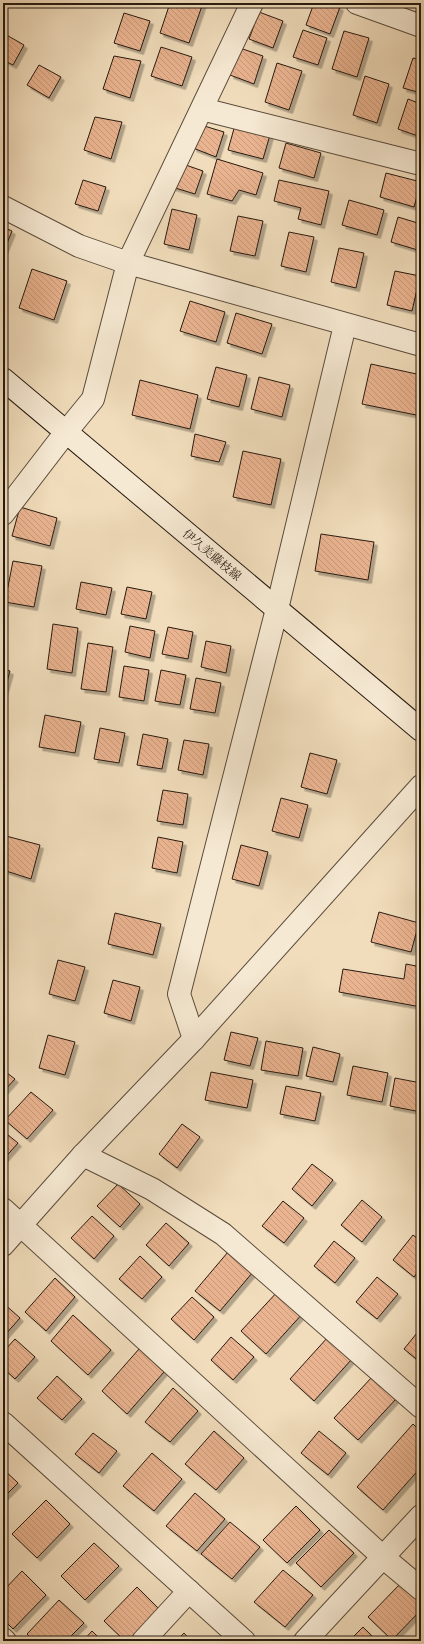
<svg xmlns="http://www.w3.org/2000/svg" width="424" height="1644" font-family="Alegreya,'Noto Serif JP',serif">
<defs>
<pattern id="building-back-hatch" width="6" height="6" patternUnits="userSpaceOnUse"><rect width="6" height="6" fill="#eab490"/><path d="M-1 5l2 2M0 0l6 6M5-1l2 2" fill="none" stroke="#c99a7b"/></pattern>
<filter id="shadow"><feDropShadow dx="3.5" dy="3.5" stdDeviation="0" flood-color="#0004"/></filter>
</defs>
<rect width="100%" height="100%" fill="#f1ddbc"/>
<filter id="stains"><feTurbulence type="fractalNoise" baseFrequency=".005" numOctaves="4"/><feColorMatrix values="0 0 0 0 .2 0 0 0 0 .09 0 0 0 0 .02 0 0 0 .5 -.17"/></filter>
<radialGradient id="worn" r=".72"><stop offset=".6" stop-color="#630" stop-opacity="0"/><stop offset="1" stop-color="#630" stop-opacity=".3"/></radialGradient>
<path fill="url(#building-back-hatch)" stroke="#271a10" filter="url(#shadow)" d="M170 3H203L189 43 160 33Z
M314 3H330L340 7 330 34 306 25Z
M259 12 283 21 273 48 249 39Z
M124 13 150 21 140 51 114 43Z
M303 30 327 38 318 65 293 57Z
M344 31 369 38 357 77 332 69Z
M3 33 24 45 13 65 3 60Z
M161 47 192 57 182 86 151 76Z
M240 48 263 56 254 84 230 75Z
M114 56 141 61 130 98 103 89Z
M413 58 421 60V93L403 88Z
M277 63 302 71 289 110 265 102Z
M39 65 61 77 49 98 27 85Z
M365 76 389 84 377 123 353 115Z
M408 99 421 104V137L398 129Z
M95 117 122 122 111 159 84 150Z
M201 125 224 132 216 157 193 148Z
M235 125 270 135 263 159 228 150Z
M286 143 321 153 314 178 279 168Z
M217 159 263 173 256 195 239 190 232 201 207 194Z
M180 163 203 171 195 194 172 187Z
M386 173 421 182 414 207 380 197Z
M83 180 106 187 98 211 75 204Z
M279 180 329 191 321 225 298 219 301 208 274 201Z
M349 200 384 210 377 235 342 225Z
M172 209 197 215 189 250 164 244Z
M238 216 263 221 255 256 230 251Z
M398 217 421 224V251L391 242Z
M3 227 12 231 3 253Z
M289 232 314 237 306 272 281 266Z
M339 248 364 253 356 288 331 282Z
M32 269 67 281 54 320 19 308Z
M395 271 420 276 412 311 387 305Z
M190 301 225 312 216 342 180 331Z
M236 313 272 324 262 354 227 343Z
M371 364 421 375V416L362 404Z
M216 367 247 375 239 407 207 399Z
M259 377 290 385 282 417 251 409Z
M140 380 198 395 190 429 132 415Z
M195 434 226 442 219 462 191 456Z
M243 451 281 459 271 505 233 497Z
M20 507 57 518 50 546 12 536Z
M321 534 374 542 368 580 315 571Z
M13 561 42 566 34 607 5 602Z
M81 582 112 588 106 615 76 609Z
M127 587 152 592 146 619 121 614Z
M53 624 78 628 72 673 47 669Z
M130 626 155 631 150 658 125 652Z
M168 627 193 632 188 659 162 654Z
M206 641 231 646 226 673 201 667Z
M88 643 113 647 106 692 81 689Z
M124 666 149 670 144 701 119 697Z
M3 669 10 671 3 696Z
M161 670 186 675 180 705 155 701Z
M196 678 221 683 215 713 190 709Z
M45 715 81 722 75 753 39 747Z
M100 728 125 733 119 763 94 759Z
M143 734 168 739 162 769 137 765Z
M184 740 209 744 203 775 178 770Z
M310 753 337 760 327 794 301 787Z
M163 790 188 794 183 825 157 821Z
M281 798 308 805 299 838 272 831Z
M6 836 40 845 31 879 3 870V848Z
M158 837 183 842 177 873 152 868Z
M241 845 268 852 259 886 232 879Z
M379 912 419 923 411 952 371 942Z
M115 913 161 924 153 955 108 944Z
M58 960 85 967 75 1001 49 994Z
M406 964 421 967V1007L339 992 343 969 404 979Z
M113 980 140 987 131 1021 104 1013Z
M231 1032 258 1038 250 1066 224 1060Z
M48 1035 75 1042 65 1075 39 1068Z
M266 1041 303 1048 298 1076 261 1070Z
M313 1047 340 1054 333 1082 306 1076Z
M353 1066 388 1073 382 1102 347 1095Z
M3 1070 15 1079 3 1092Z
M211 1072 253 1080 247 1108 205 1100Z
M395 1078 421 1083V1112L390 1106Z
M286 1086 321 1093 315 1121 280 1114Z
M31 1092 53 1110 27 1139 5 1120Z
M182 1124 200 1137 177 1168 159 1154Z
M3 1131 18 1143 3 1160Z
M312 1164 333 1180 312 1206 292 1189Z
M118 1184 140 1204 120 1227 97 1206Z
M362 1200 382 1217 362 1242 341 1225Z
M283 1201 304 1218 284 1243 262 1226Z
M92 1216 114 1236 94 1259 71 1238Z
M166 1223 189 1243 169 1266 146 1245Z
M413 1235 421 1241V1268L414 1277 393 1260Z
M334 1241 355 1258 335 1283 314 1266Z
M228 1252 253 1272 220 1311 195 1291Z
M140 1256 162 1277 142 1299 119 1279Z
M377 1277 398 1294 377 1319 356 1302Z
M55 1278 75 1297 46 1331 25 1312Z
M279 1290 304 1312 266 1354 241 1331Z
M192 1297 214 1317 194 1340 171 1319Z
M3 1303 20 1318 4 1336 3 1335Z
M73 1315 111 1350 88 1375 51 1341Z
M421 1328V1363L404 1349Z
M231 1337 254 1357 233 1380 211 1360Z
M328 1337 352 1359 314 1401 290 1379Z
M15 1339 35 1357 15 1379 3 1368V1352Z
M139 1349 164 1372 127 1414 102 1391Z
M57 1376 82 1399 62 1420 37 1398Z
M372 1377 396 1399 358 1440 334 1418Z
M173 1388 198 1411 170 1442 145 1422Z
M413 1424 421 1432V1467L383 1510 357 1487Z
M214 1431 244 1458 216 1490 185 1464Z
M319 1431 346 1453 328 1475 301 1453Z
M93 1433 117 1451 99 1473 75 1454Z
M152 1453 182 1479 154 1511 123 1486Z
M3 1469 18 1483 3 1498Z
M195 1493 225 1519 197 1551 166 1526Z
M46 1500 70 1524 37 1558 12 1534Z
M296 1506 320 1530 287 1563 263 1540Z
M230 1522 260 1547 232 1579 201 1554Z
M329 1530 354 1553 321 1587 296 1563Z
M94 1543 119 1566 85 1600 61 1576Z
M283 1570 313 1595 285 1627 254 1602Z
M22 1571 46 1595 13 1629 3 1619V1591Z
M401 1583 421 1603V1610L392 1640 368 1617Z
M137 1587 161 1611 131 1641H125L104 1621Z
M59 1600 84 1623 66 1641H34L27 1634Z
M363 1627 377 1641H349Z
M92 1631 102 1641H83Z
M184 1633 191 1641H176Z"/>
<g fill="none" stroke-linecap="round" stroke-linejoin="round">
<defs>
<path id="minor" d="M357 3 421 26
M202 109 421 164
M3 207 79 246 128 263 421 345
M3 514 66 432 93 399 128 263 252 3
M194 1039 179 994 277 609 345 325
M83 1155 152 1189 223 1234 421 1407
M3 1209 384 1558 421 1589
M3 1639 5 1641
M143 1641 189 1591
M305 1641 421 1516"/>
<path id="tertiary" d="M3 1245 83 1155 194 1039 421 786
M3 1423 244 1641"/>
<path id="secondary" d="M3 379 421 730"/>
</defs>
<use href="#minor" stroke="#5a4b3b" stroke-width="24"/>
<use href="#tertiary" stroke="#5a4b3b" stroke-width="24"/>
<use href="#secondary" stroke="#271a10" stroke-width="24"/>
<use href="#minor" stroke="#f6e9d3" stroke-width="22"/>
<use href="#tertiary" stroke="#f6e9d3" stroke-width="22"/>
<use href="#secondary" stroke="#f6e9d3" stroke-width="22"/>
</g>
<g text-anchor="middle" stroke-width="3.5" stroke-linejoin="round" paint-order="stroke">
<g font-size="12" fill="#271a10" stroke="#f6e9d3">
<text transform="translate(212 555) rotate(40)" y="4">伊久美藤枝線</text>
</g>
</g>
<rect width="424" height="1644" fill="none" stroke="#f1ddbc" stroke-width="16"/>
<rect x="4" y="4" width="416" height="1636" fill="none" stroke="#271a10" stroke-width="2"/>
<rect x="8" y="8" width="408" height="1628" fill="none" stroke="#271a10"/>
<rect width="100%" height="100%" filter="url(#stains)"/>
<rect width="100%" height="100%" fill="url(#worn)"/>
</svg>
